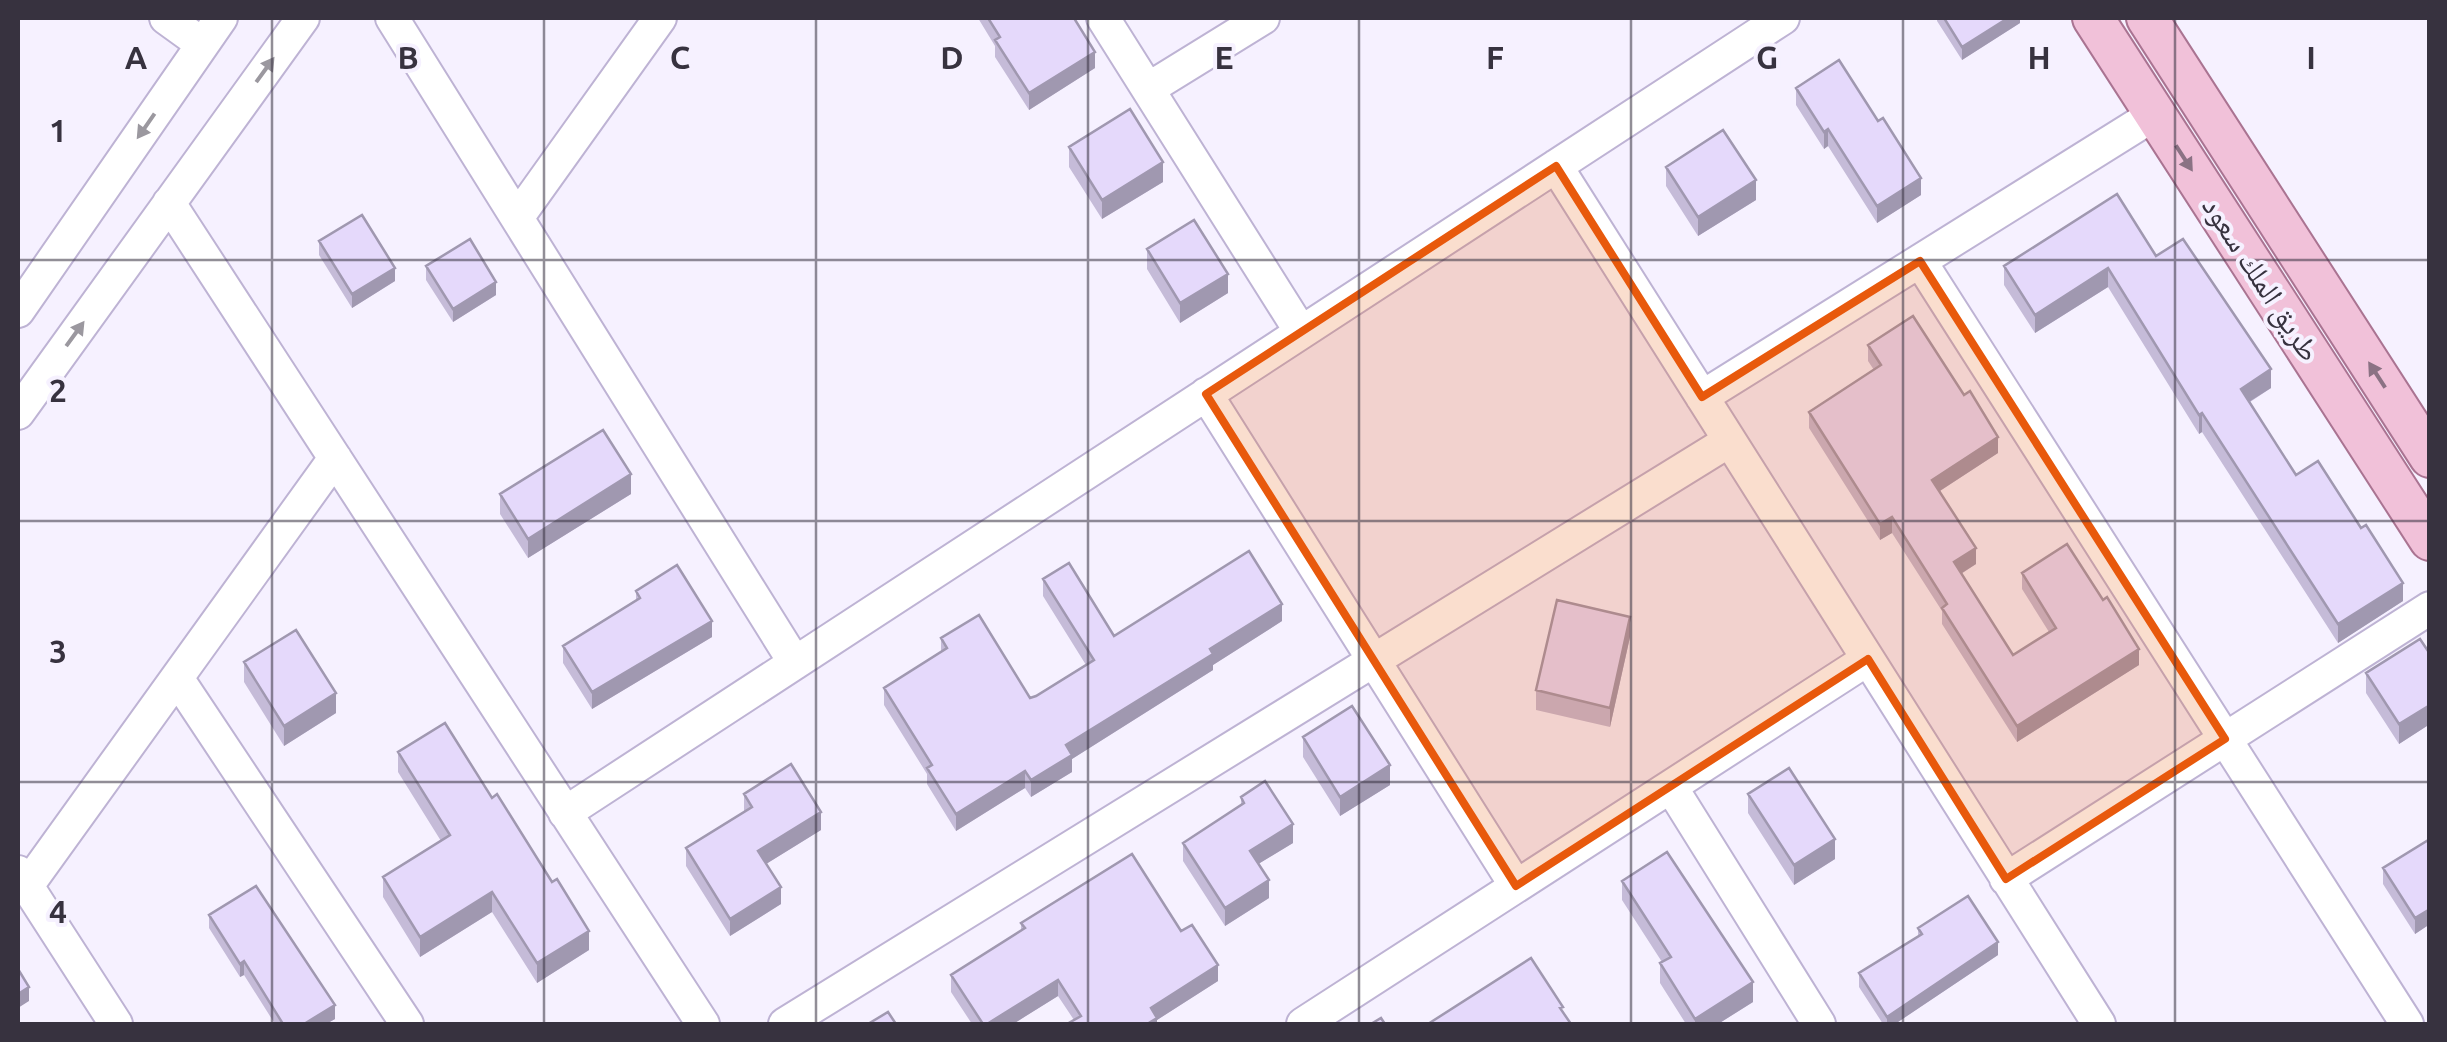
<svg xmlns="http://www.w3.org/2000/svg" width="2447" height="1042" font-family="Ubuntu,'Noto Naskh Arabic',sans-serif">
<rect width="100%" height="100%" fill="#f6f1ff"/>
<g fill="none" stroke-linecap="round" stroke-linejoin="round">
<defs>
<path id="minor" d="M166 18 202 44
M392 18 795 663
M1103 18 1301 332
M1148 89 1263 18
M1556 166 2099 1024
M169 203 703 1024
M517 218 660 18
M1920 261 2407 1024
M18 311 221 18
M1206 394 1516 886
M1702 397 2155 114
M18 413 303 18
M177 678 407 1024
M1671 787 1819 1024
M565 813 1783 18
M18 872 116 1024
M2006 879 2430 608
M27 886 335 458
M785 1024 1729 441
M1303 1024 1868 659"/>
<path id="major" d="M2093 18 2430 540
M2147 18 2430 457"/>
</defs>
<use href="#minor" stroke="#beb3d4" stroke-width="36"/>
<use href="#major" stroke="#aa7492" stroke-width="44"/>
<use href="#minor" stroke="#fff" stroke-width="32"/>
<use href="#major" stroke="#f1c1d9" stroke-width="40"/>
</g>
<path fill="#c5bbd8" d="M978 18H1074L1095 68 1029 110 995 57V46Z
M1937 18H2020V23L1962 60 1937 21Z
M1796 88 1878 121 1921 195 1877 223 1828 146 1824 149 1796 105Z
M1069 147 1163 182 1102 219 1069 167Z
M1666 167 1756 200 1698 236 1666 186Z
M319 241 395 281 352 308 319 255Z
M1147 249 1228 293 1180 323 1147 269Z
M2156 256 2271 388 2250 402 2296 475 2403 601 2338 643 2202 432 2199 434 2108 287 2035 333 2004 285V266Z
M426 266 496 295 453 322 426 280Z
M1868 345 1998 453 1940 491 1976 564 1961 574 2013 655 2049 632 2022 589V573L2139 665 2017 742 1942 624V611L1892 533 1880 540 1809 428V412L1874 370 1868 361Z
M500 494H631L528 558 500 514Z
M1043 579 1114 636 1282 621 1213 665V670L1072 759V772L1031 797 1025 788 956 831 927 784V774L884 705V688L941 652V638L1030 698 1036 696 1086 665 1043 596Z
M636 591 712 637 592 709 563 663V646L636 601Z
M1630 637 1610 727 1536 710V690Z
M2430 654V724L2399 744 2366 693V673Z
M244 662 336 713 284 746 244 682Z
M1303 737 1390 785 1340 816 1303 757Z
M398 752 589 950 537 983 492 912 420 957 383 897V877L441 841 398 772Z
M744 794 821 830 766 864 781 904 730 936 686 866V848L744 812Z
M1748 794 1835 859 1794 885 1748 813Z
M1241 797 1293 843 1258 864 1269 898 1225 926 1183 861V843L1241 805Z
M2430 839V924L2415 934 2383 884V868Z
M1622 881 1753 1002 1718 1024H1686L1660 983V963L1662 962 1622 900Z
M209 915 335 1019 326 1024H275L244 975 240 977 209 928Z
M1021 923 1181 931 1218 981 1157 1020V1024L1074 1020 1058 996 1013 1024H972L951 992V975L1021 930Z
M1918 928 1998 955 1895 1024H1883L1859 987V973L1918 936Z"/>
<path fill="#a098b0" d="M2008 18H2020V23L1962 60V47Z
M1095 52V68L1029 110V93Z
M1828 129V146L1824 149V132Z
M1163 162V182L1102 219V200Z
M1921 178V195L1877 223V206Z
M1756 180V200L1698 236V217Z
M395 268V281L352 308V294Z
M2108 268V287L2035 333V315Z
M1228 274V293L1180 323V303Z
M496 282V295L453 322V309Z
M2271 369V388L2241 407V389Z
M2202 413V432L2199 434V415Z
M1998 437V453L1932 496V480Z
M631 474V494L528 558V539Z
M1892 517V533L1880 540V524Z
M1976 548V564L1954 578V562Z
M2403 583V601L2338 643V624Z
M1282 604V621L1213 665V670L1072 759V772L1031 797V780L1066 745 1210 649Z
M1630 617V637L1610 727V708Z
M712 621V637L592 709V692Z
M2139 649V665L2017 742V726Z
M336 693V713L284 746V726Z
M2430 705V724L2399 744V724Z
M1390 765V785L1340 816V797Z
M1025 771V788L956 831V814Z
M821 812V830L758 869V851Z
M1293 824V843L1250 869V851Z
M1835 839V859L1794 885V865Z
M1269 880V898L1225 926V908Z
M781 887V904L730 936V919Z
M492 892V912L420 957V937Z
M2430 909V924L2415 934V918Z
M589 931V950L537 983V963Z
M1998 942V955L1895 1024H1887V1017Z
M244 961V975L240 977V964Z
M1218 965V981L1157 1020V1024H1147L1151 1008Z
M1058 980V996L1013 1024H987Z
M1753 982V1002L1718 1024H1695V1019Z
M29 987V1001L18 1008V994Z
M335 1005V1019L326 1024H304Z"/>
<path fill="#e5d9fb" stroke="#a098b0" stroke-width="2.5" d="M988 18H1074L1095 52 1029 93 995 40 1000 37Z
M1944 18H2008L1962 47Z
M1839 60 1878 121 1883 118 1921 178 1877 206 1828 129 1824 132 1796 88Z
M1130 109 1163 162 1102 200 1069 147Z
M1723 130 1756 180 1698 217 1666 167Z
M2117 194 2156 256 2183 239 2271 369 2241 389 2296 475 2318 461 2361 528 2366 525 2403 583 2338 624 2202 413 2199 415 2108 268 2035 315 2004 266Z
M362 215 395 268 352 294 319 241Z
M1194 220 1228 274 1180 303 1147 249Z
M470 239 496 282 453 309 426 266Z
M1913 316 1964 395 1970 391 1998 437 1932 480 1976 548 1954 562 2013 655 2056 628 2022 573 2067 544 2103 600 2107 597 2139 649 2017 726 1942 608 1947 604 1892 517 1880 524 1809 412 1881 365 1868 345Z
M603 430 631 474 528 539 500 494Z
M1249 551 1282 604 1210 649 1213 654 1066 745 1072 755 1031 780 1025 771 956 814 927 768 932 765 884 688 947 648 941 638 979 615 1030 698 1036 696 1094 660 1043 579 1069 563 1114 636Z
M677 565 712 621 592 692 563 646 640 598 636 591Z
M1557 600 1630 617 1610 708 1536 690Z
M296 630 336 693 284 726 244 662Z
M2420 639 2430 654V705L2399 724 2366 673Z
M1352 706 1390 765 1340 797 1303 737Z
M445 723 492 798 497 794 552 882 557 879 589 931 537 963 492 892 420 937 383 877 450 835 398 752Z
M791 764 821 812 758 851 781 887 730 919 686 848 752 807 744 794Z
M1789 768 1835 839 1794 865 1748 794Z
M1265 781 1293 824 1250 851 1269 880 1225 908 1183 843 1244 803 1241 797Z
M2430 839V909L2415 918 2383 868Z
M1667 852 1753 982 1695 1019 1660 963 1671 957 1622 881Z
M1132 854 1181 931 1192 925 1218 965 1151 1008 1157 1018 1147 1024H1067L1081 1016 1058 980 987 1024H983L951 975 1025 928 1021 923Z
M256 886 335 1005 304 1024H283L244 961 240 964 209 915Z
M1968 896 1998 942 1887 1017 1859 973 1922 934 1918 928Z
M1531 958 1563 1007 1560 1008 1571 1024H1428Z
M18 969 29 987 18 994Z
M888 1012 896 1024H868Z
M1381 1018 1385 1024H1371Z"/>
<defs><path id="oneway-solid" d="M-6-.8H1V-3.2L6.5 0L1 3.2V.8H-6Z" transform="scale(2.5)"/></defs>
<g fill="#9b989f">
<use href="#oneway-solid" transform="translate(265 70) rotate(-54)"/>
<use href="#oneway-solid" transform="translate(146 126) rotate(125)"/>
<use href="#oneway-solid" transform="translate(75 334) rotate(-54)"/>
</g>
<g fill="#8b7284">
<use href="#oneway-solid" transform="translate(2184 158) rotate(57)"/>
<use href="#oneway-solid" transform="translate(2377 375) rotate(-123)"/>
</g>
<path fill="#e8590c" fill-opacity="0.2" stroke="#e8590c" stroke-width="8" stroke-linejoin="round" d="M1556 166 1702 397 1920 261 2225 739 2006 879 1868 659 1516 886 1206 394Z"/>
<path fill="none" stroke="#37323f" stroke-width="2.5" stroke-opacity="0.55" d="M272 18V1024M544 18V1024M816 18V1024M1088 18V1024M1359 18V1024M1631 18V1024M1903 18V1024M2175 18V1024M18 260H2430M18 521H2430M18 782H2430"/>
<g text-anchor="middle" stroke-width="8" stroke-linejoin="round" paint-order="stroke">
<g font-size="30" fill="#37323f" stroke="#f6f1ff">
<text transform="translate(2261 279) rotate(57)" y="10">طريق الملك سعود</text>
</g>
</g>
<g font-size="32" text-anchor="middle" font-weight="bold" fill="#37323f" stroke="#f6f1ff" stroke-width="8" stroke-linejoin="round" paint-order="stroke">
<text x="136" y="69">A</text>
<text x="408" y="69">B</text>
<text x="680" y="69">C</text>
<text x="952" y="69">D</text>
<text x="1224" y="69">E</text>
<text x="1495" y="69">F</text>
<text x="1767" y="69">G</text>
<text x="2039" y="69">H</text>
<text x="2311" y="69">I</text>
<text x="58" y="142">1</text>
<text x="58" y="402">2</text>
<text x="58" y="663">3</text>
<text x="58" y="923">4</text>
</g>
<rect width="2447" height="1042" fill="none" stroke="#37323f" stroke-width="40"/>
</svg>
